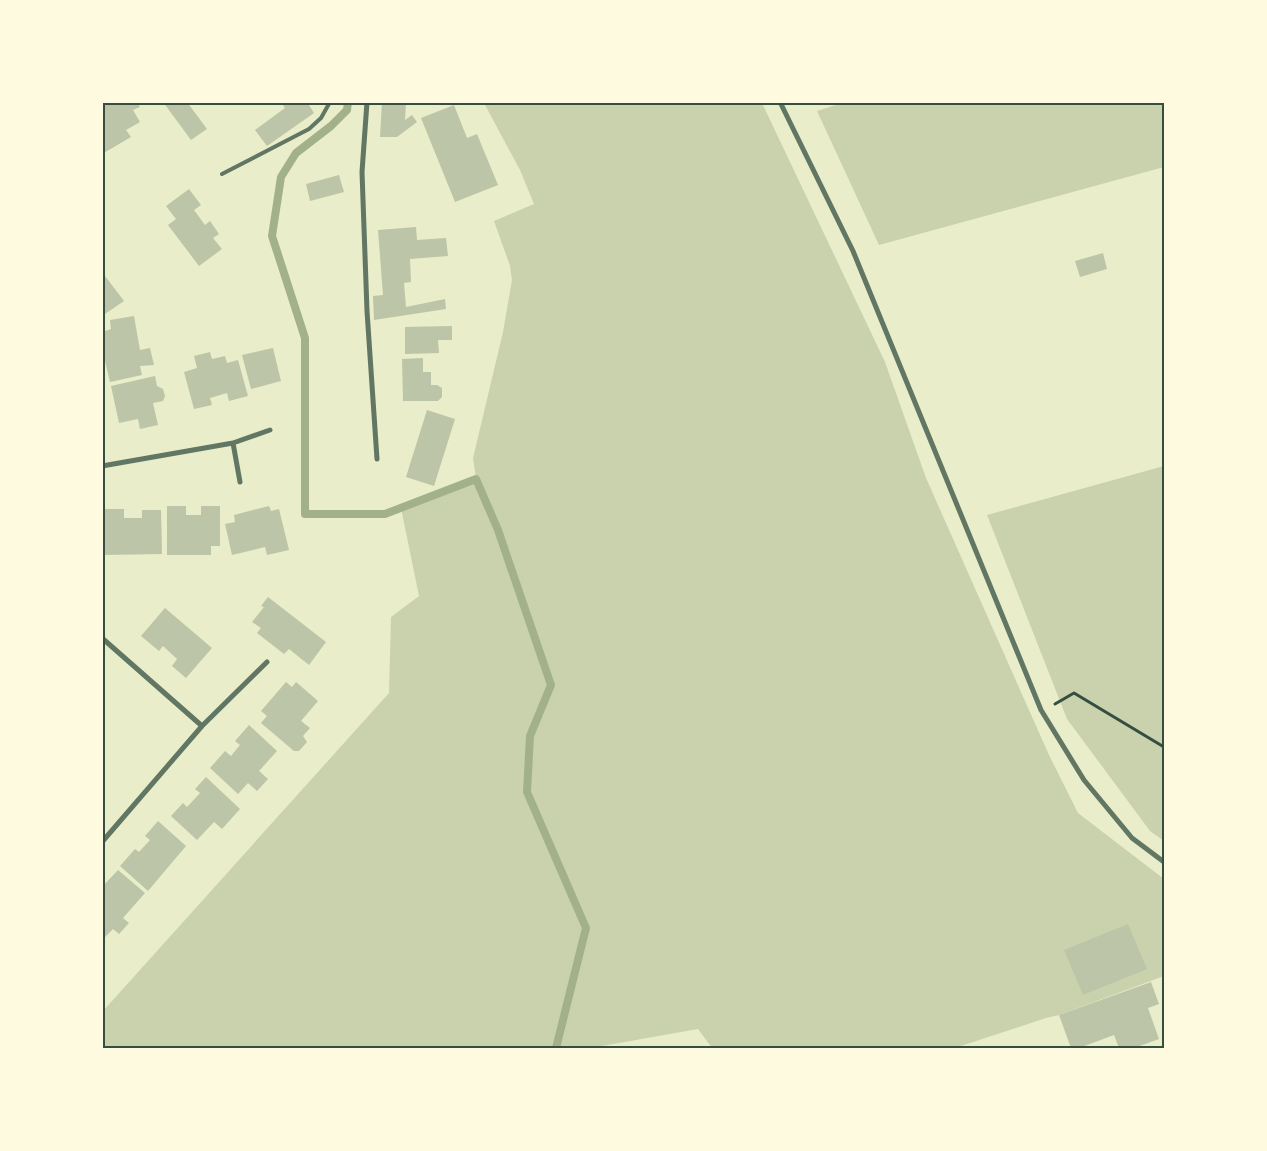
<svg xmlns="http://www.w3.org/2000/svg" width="1267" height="1151" font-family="'DM Sans',sans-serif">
<rect width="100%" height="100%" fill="#e9edc9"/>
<path fill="#cad2ad" d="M484 103H762L885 362 926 478 1049 755 1078 813 1164 879V976L1059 1015 1046 1018 955 1048H712L698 1029 591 1048H103V1011L389 693 391 617 419 596 401 508 476 479 473 458 503 332 512 280 510 266 494 221 534 204 520 170Z
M842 103H1164V167L879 245 817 111Z
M1164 466V841L1150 831 1067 719 987 515Z"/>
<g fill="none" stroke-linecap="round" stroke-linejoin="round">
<path stroke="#a3b18a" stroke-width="8" d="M348 102 347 110 331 126 296 153 281 177 272 236 305 338V514H385L476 479 498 530 551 685 530 736 527 792 586 928 556 1048"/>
</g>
<path fill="#bcc5a7" d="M102 102H137L140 107 133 110 140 122 126 130 131 137 102 154Z
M163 102H187L207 129 191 140Z
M281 102H307L314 113 267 146 255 130 285 108Z
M382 102H406L405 120 412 115 417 122 397 137H380Z
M454 105 467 138 477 134 498 185 455 202 421 118Z
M339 175 344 192 310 201 306 184Z
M189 189 201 205 194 210 205 225 210 221 219 234 213 238 222 249 199 266 168 225 176 219 166 206Z
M416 227 417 240 446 238 448 256 410 259 411 282 404 283 406 307 445 299 446 309 374 320 373 296 383 295 378 230Z
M1103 253 1107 269 1080 277 1075 261Z
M102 272 124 301 102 316Z
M134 316 140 350 150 348 154 365 140 366 142 375 110 382 102 348V332L111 329 110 320Z
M452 326V340H438L439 353 405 354V327Z
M273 348 281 381 251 389 242 355Z
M210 352 212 359 225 356 227 363 238 360 248 396 229 401 227 393 210 398 212 405 194 409 184 372 197 368 194 356Z
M423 358V372H431V385H437L442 388V397L438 401H403L402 359Z
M155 376 157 386 163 389 165 396 163 401 153 403 158 425 140 429 138 419 119 423 111 386Z
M427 410 455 419 434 486 406 477Z
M167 506H186V515H201V506H220V546H211V555H167Z
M269 506 271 511 279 509 289 550 267 555 265 547 232 555 225 524 235 522 234 515Z
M103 509H124V518H142V510H161L162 554 104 555V538H102Z
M268 597 326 642 309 665 289 649 284 654 257 633 261 628 252 622 264 607 261 606Z
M165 608 212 648 186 678 172 666 177 659 163 646 159 651 141 636Z
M286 682 292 687 296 682 318 701 301 721 310 728 303 736 307 742 299 751H294L261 723 267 716 261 711Z
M249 725 277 751 259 771 268 779 257 791 248 783 238 794 210 768 225 751 231 756 240 745 235 741Z
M206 777 240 809 222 829 214 822 197 840 171 816 183 803 187 807 200 793 195 789Z
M158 821 186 846 148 891 120 866 135 849 139 852 150 840 145 836Z
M118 870 145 893 123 918 129 923 119 934 113 929 102 940V894L105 891 102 887Z
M1128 924 1147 969 1083 995 1064 950Z
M1151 982 1159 1004 1148 1008 1159 1039 1134 1048H1119L1114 1035 1079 1048H1071L1059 1015Z"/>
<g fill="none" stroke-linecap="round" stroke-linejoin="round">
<path stroke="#344e41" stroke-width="3" d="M1055 704 1074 693 1164 747"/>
<path stroke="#617663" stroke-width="4" d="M222 174 309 129 321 118 330 102"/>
<path stroke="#617663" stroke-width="5" d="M367 102 362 172 367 311 377 459
M780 102 853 251 1041 710 1084 780 1132 838 1164 862
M233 443 240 482
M102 466 233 443 270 430
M102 638 202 726
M102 842 202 726 267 662"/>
</g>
<rect width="1267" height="1151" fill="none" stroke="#fefae0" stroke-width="208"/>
<rect x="104" y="104" width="1059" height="943" fill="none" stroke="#344e41" stroke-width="2"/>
</svg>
